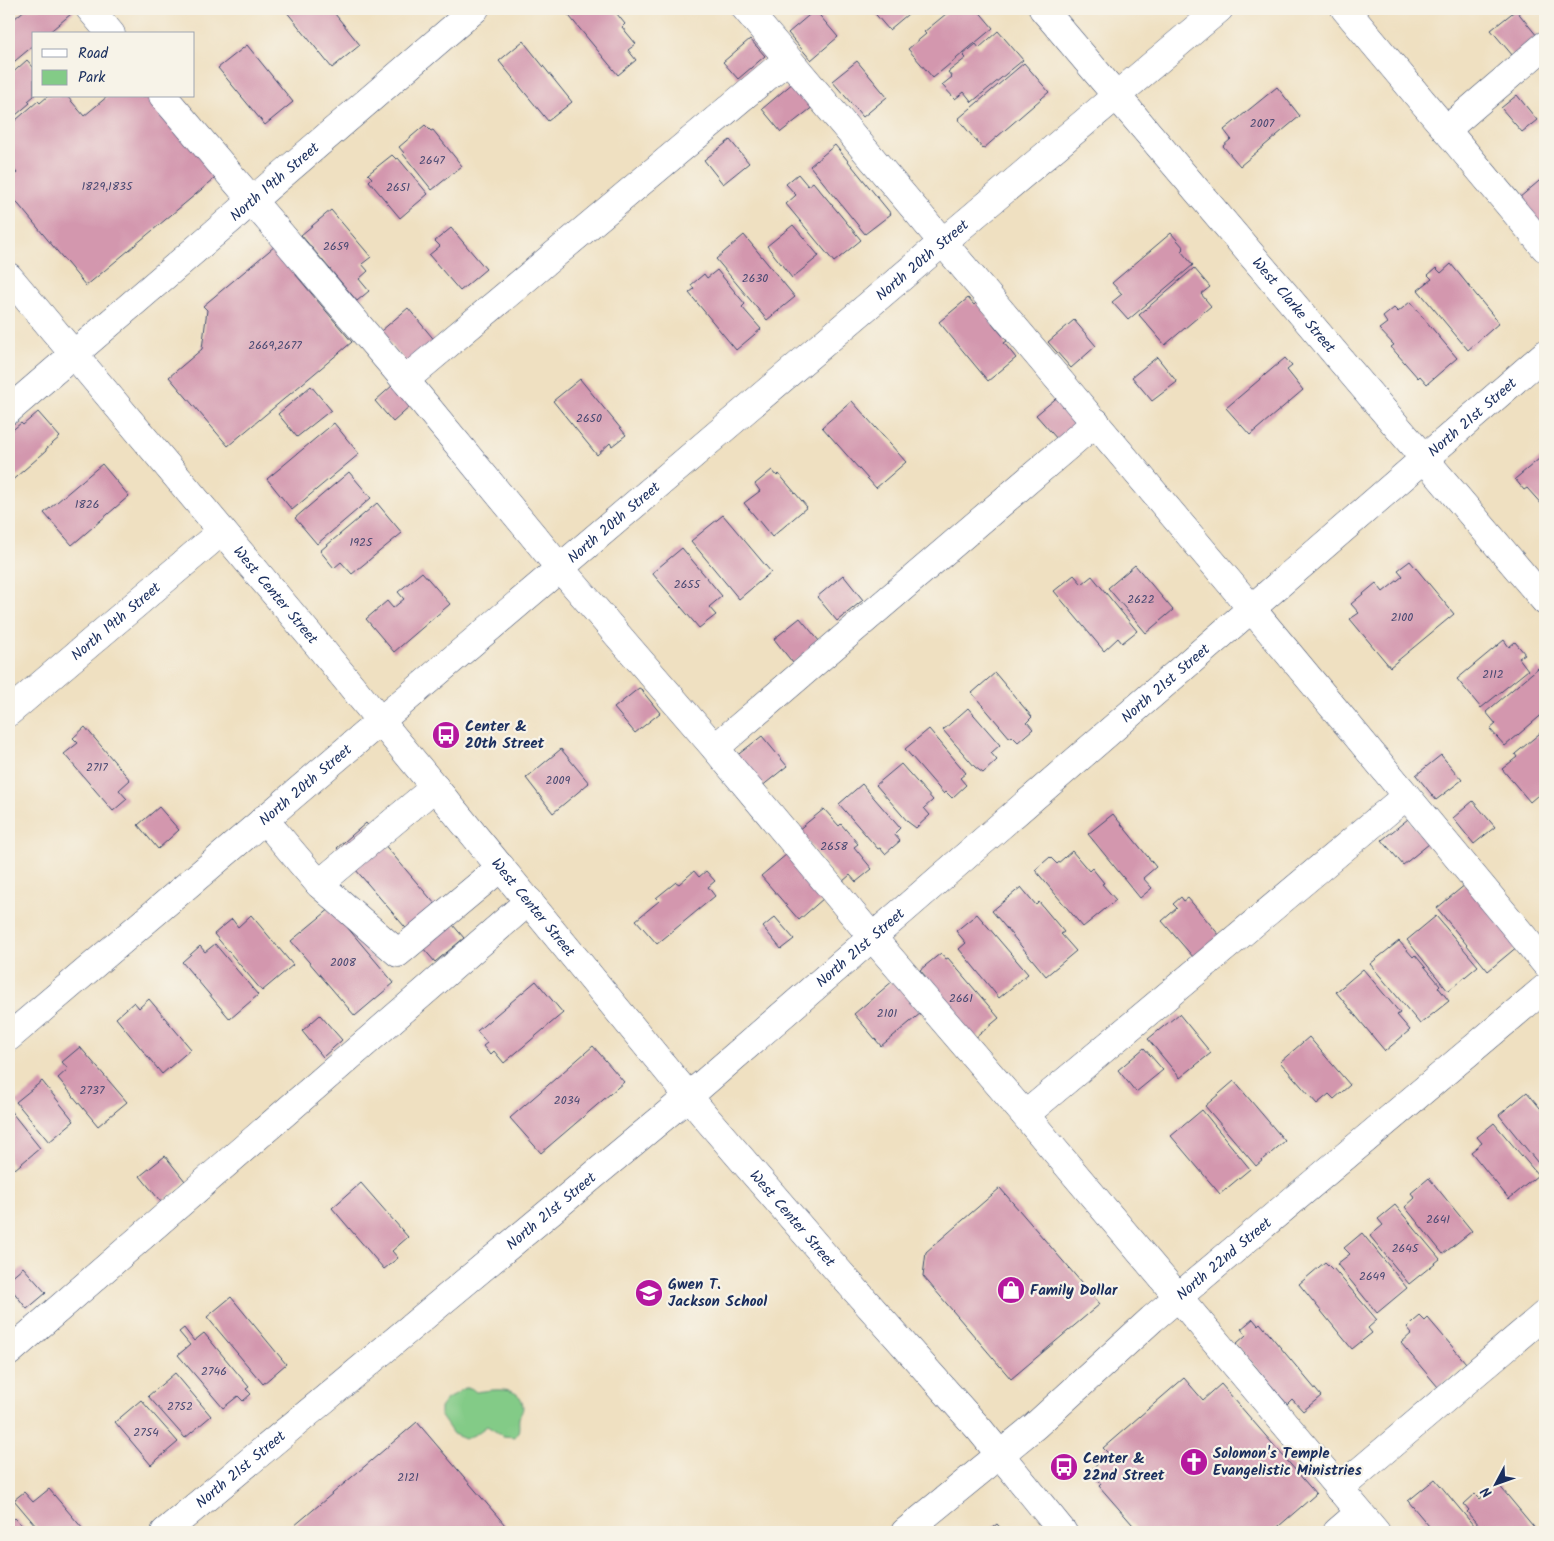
<svg xmlns="http://www.w3.org/2000/svg" width="1554" height="1541" font-family="Kalam,sans-serif">
<rect width="100%" height="100%" fill="#f7f3e8"/>
<filter id="ink" filterUnits="userSpaceOnUse"><feTurbulence type="fractalNoise" baseFrequency=".02" numOctaves="2"/><feDisplacementMap in="SourceGraphic" scale="10" xChannelSelector="R" yChannelSelector="G"/><feConvolveMatrix kernelMatrix="1 2 1 2 8 2 1 2 1" color-interpolation-filters="sRGB"/></filter>
<filter id="wash" filterUnits="userSpaceOnUse"><feTurbulence type="fractalNoise" baseFrequency=".0096" numOctaves="4" result="noise"/><feDisplacementMap in="SourceGraphic" scale="20" xChannelSelector="R" yChannelSelector="G"/><feGaussianBlur stdDeviation="1.12" result="paint"/><feColorMatrix in="noise" values="0 0 0 0 0 0 0 0 0 0 0 0 0 0 0 0 0 1.4 0 .05"/><feComposite in="paint" operator="in"/></filter>
<g filter="url(#wash)">
<rect width="100%" height="100%" fill="#efe0c1"/>
<path fill="#83cb87" stroke="#4f7d72" d="M465 1388H471L476 1392C490 1390 523 1384 523 1407 523 1412 520 1414 519 1418 518 1426 521 1430 515 1437L503 1436 487 1426 476 1434 465 1439 453 1434 440 1415V1408L446 1400Z"/>
<g id="blocks">
<path fill="#d397ae" d="M26 9H77L47 34H34V45L9 66V23Z
M289 9H331L360 45 332 68 286 11Z
M567 9H613L625 24 622 27 636 44 628 50 636 60 618 75 565 11Z
M871 9H914L889 30Z
M952 9H977L993 28 933 78 908 49 926 34 924 32Z
M815 10 838 37 811 60 788 33Z
M1516 10 1537 36 1513 56 1491 30Z
M998 31 1023 60 972 102 964 92 955 99 942 85 952 77 948 72 966 58 963 55 976 44 979 48Z
M750 39 765 56 738 79 723 62Z
M523 41 572 102 548 121 499 61Z
M247 45 293 102 265 125 218 68Z
M27 60 34 68V96L28 101 30 103 9 121V76Z
M857 61 887 97 863 117 832 81Z
M1024 63 1049 92 983 149 958 119Z
M794 82 814 106 781 132 762 109Z
M1277 87 1300 116 1240 166 1223 146 1231 139 1224 130Z
M1517 95 1537 120 1522 132 1501 108Z
M48 96H67L84 116 108 96H155L220 174 86 286 9 193V179L17 173 9 164V126L38 101 40 103Z
M425 125 431 131 433 130 462 166 432 190 403 154 404 153 399 147Z
M730 140 749 163 723 184 704 160Z
M835 145 891 214 865 234 810 166Z
M392 155 396 159 398 158 428 194 400 218 369 181 372 178 368 174Z
M798 174 808 186 813 182 861 240 834 262 786 204 796 195 786 184Z
M1545 176V230L1519 198Z
M331 210 371 257 362 264 368 271 359 279 369 291 357 301 301 235Z
M793 225 819 256 792 278 767 246Z
M451 228 486 269 460 291 429 255 440 246 435 241Z
M1171 233 1184 248 1181 251 1193 265 1128 320 1112 302 1122 294 1112 283Z
M744 235 795 297 767 320 716 259Z
M275 246 298 273 296 275 352 342 228 446 169 377 202 349 207 310 203 306Z
M1451 264 1499 323 1468 350 1418 290 1432 279 1428 275 1436 268 1441 273Z
M1194 268 1210 287 1201 294 1211 306 1165 345 1139 315Z
M717 270 745 304 742 307 761 329 736 350 689 293 694 289 691 285 704 274 707 278Z
M968 298 974 305 977 302 993 322 992 323 1007 341 1004 343 1016 358 988 381 939 322Z
M1410 302 1457 358 1427 384 1420 376 1418 378 1391 347 1394 345 1379 329 1387 323 1383 317 1394 308 1398 312Z
M408 308 436 342 409 366 381 331Z
M1074 320 1096 346 1071 368 1048 342Z
M1157 357 1177 382 1152 401 1132 377Z
M1285 358 1292 366 1287 370 1303 390 1250 435 1226 408Z
M580 379 626 435 612 446 610 443 597 455 553 401Z
M393 385 411 406 393 422 375 401Z
M311 386 331 410 297 437 278 414Z
M1060 395 1081 420 1058 440 1036 415Z
M852 401 906 462 876 488 822 427Z
M38 412 60 437 46 449V451L9 483V433L21 423 23 425Z
M334 423 359 454 292 510 267 479Z
M1545 454V506L1544 507 1527 488 1524 490 1515 479Z
M102 464 129 496 72 545 44 513Z
M772 470 777 476 779 474 807 507 772 537 744 503 760 491 755 484Z
M349 472 371 498 317 544 295 518Z
M377 503 402 533 352 574 341 562 334 568 320 551Z
M723 515 771 572 739 599 691 541Z
M682 548 722 596 709 607 716 615 699 628 652 573Z
M1410 561 1454 614 1390 667 1350 619 1359 613 1351 604 1376 583 1383 592 1403 576 1398 570Z
M1135 565 1173 610 1146 633 1108 588Z
M422 572 450 604 394 652 366 619 387 601 393 608 404 599 398 592Z
M843 575 863 600 837 621 817 597Z
M1074 575 1082 584 1092 576 1137 631 1122 643 1118 638 1104 651 1054 591Z
M800 618 820 642 793 663 774 639Z
M1504 640 1509 647 1515 642 1525 654 1519 658 1528 670 1481 708 1457 679Z
M1538 668 1545 677V712L1505 746 1490 729 1496 724 1486 712Z
M995 673 1032 717 1027 722 1033 729 1018 742 1012 736 1010 738 972 693Z
M639 688 644 691 643 692 660 713 635 733 614 708Z
M968 708 1000 745 991 753 997 760 983 773 975 767 943 730Z
M85 727 130 780 119 790 127 799 113 811 64 754 78 743 73 738Z
M929 729 966 773 960 778 966 785 952 798 946 792 944 794 905 749Z
M1545 729V789L1530 802 1502 769 1517 757 1515 754Z
M762 736 787 766 761 787 735 757Z
M561 749 589 783 553 813 526 778Z
M1441 755 1462 780 1436 800 1416 775Z
M901 764 933 800 924 808 930 815 916 828 908 822 876 785Z
M862 784 900 828 894 834 900 841 885 854 880 848 878 849 839 804Z
M1473 801 1495 827 1474 844 1453 818Z
M159 807 179 830 158 849 138 825Z
M824 809 839 826 841 824 858 844 854 847 872 869 856 882 850 875 842 882 798 830Z
M1113 814 1156 867 1143 878 1152 888 1140 898 1088 834Z
M1408 819 1429 844 1403 865 1382 840Z
M366 823 464 938 435 962 337 848Z
M1072 851 1089 871 1092 868 1104 883 1102 884 1116 900 1083 927 1035 870 1050 857 1057 864Z
M787 854 824 898 799 920 761 876Z
M694 871 699 877 706 871 715 881 708 887 715 896 657 944 636 920 659 901 656 898 676 882 679 884Z
M1466 884 1518 946 1488 971 1437 908Z
M1021 887 1036 905 1039 902 1064 932 1061 934 1076 951 1046 976 992 911Z
M1181 897 1184 901 1188 898 1220 936 1194 958 1162 921 1177 908 1173 904Z
M331 908 394 983 355 1016 291 941Z
M977 914 1028 974 999 998 959 949 966 943 956 931Z
M251 915 293 965 262 991 214 934 232 919 238 927Z
M1436 916 1478 966 1448 991 1407 940Z
M775 917 794 939 781 949 763 927Z
M1399 941 1413 957 1415 955 1440 985 1438 987 1449 1001 1420 1024 1370 964Z
M215 944 258 995 230 1019 182 962 200 946 205 952Z
M941 953 946 959 948 958 999 1018 974 1039 923 979 926 977 920 970Z
M1363 969 1400 1013 1397 1015 1410 1030 1385 1051 1336 992Z
M894 980 921 1013 881 1046 854 1014Z
M536 981 563 1013 504 1063 494 1051 490 1055 483 1046 487 1043 477 1031Z
M149 999 191 1049 162 1074 116 1018 134 1002 139 1008Z
M1179 1014 1211 1053 1180 1078 1148 1039Z
M320 1015 342 1040 323 1057 302 1031Z
M1309 1037 1350 1085 1334 1099 1329 1094 1317 1104 1280 1062Z
M593 1046 624 1082 541 1153 510 1118Z
M80 1047 127 1102 98 1126 58 1078 68 1069 62 1062Z
M1144 1048 1163 1070 1136 1092 1118 1070Z
M42 1081 74 1121 49 1142 16 1102Z
M1234 1081 1285 1141 1256 1166 1205 1106Z
M1527 1092 1545 1114V1157L1538 1163 1499 1115Z
M9 1109 40 1148 15 1169 9 1161Z
M1202 1110 1250 1169 1220 1194 1171 1136Z
M1494 1123 1538 1175 1509 1199 1471 1152 1482 1143 1477 1137Z
M165 1156 185 1181 161 1202 140 1176Z
M1429 1178 1472 1231 1443 1254 1405 1207 1415 1198 1411 1193Z
M361 1183 408 1237 392 1251 398 1258 384 1269 332 1208Z
M1000 1188 1100 1304 1011 1379 923 1276 926 1252Z
M1395 1205 1440 1259 1409 1284 1370 1236 1383 1225 1378 1219Z
M1362 1233 1407 1288 1377 1313 1337 1264 1350 1254 1344 1248Z
M1325 1262 1332 1269 1333 1268 1377 1320 1368 1328 1372 1333 1352 1349 1299 1284Z
M23 1267 46 1293 27 1309 9 1286V1279Z
M231 1297 286 1364 263 1384 207 1317Z
M1420 1316 1425 1321 1428 1318 1466 1363 1438 1387 1401 1343 1412 1333 1407 1327Z
M1253 1319 1258 1325 1260 1323 1321 1396 1303 1411 1292 1399 1287 1404 1236 1344 1246 1335 1241 1329Z
M184 1328 194 1341 204 1333 249 1387 246 1389 251 1394 243 1401 238 1396 223 1408 178 1355 190 1345 179 1332Z
M175 1373 211 1416 185 1438 148 1396Z
M1184 1378 1203 1400 1221 1384 1316 1494 1272 1532H1139L1099 1486 1101 1484 1090 1471 1109 1454 1103 1448Z
M141 1400 178 1442 151 1465 115 1422Z
M417 1422 511 1532H287Z
M1435 1479 1474 1526 1472 1528 1476 1532H1434L1408 1501Z
M1498 1484 1538 1532H1484L1467 1512 1469 1510 1464 1504 1475 1494 1480 1499Z
M49 1489 83 1529 79 1532H41L14 1500 24 1492 33 1502Z
M15 1518 28 1532H9V1523Z
M997 1524 1004 1532H987Z"/>
</g>
</g>
<g filter="url(#ink)">
<use href="#blocks" fill-opacity="0" stroke="#3b4a6d" stroke-width="1"/>
<g fill="none" stroke-linecap="round" stroke-linejoin="round">
<defs>
<g id="minor">
<path d="M90 9 111 34"/>
<path d="M746 9 1231 584 1545 963"/>
<path id="s1" d="M1043 9 1545 601"/>
<path d="M1345 9 1545 248"/>
<path d="M163 96 405 380 559 567 715 748 872 937 1025 1115 1376 1532"/>
<path d="M1446 130 1545 45"/>
<path id="s2" d="M9 277 322 650 708 1120 825 1256 980 1430 1063 1532"/>
<path d="M405 380 788 59"/>
<path id="s3" d="M9 410 475 9"/>
<path id="s4" d="M9 712 222 531"/>
<path d="M715 748 1096 422"/>
<path d="M264 819 319 884 398 953 501 867"/>
<path d="M319 884 435 787"/>
<path d="M1025 1115 1406 796"/>
<path d="M9 1352 529 901"/>
<path d="M1339 1489 1545 1314"/>
<path id="s5" d="M165 1532 689 1096 1545 354"/>
<path id="s6" d="M905 1532 1035 1426 1152 1319 1545 988"/>
<path d="M1337 1532 1359 1513"/>
</g>
<g id="major">
<path id="s7" d="M9 1037 943 242 1219 9"/>
</g>
</defs>
<use href="#minor" stroke="#3b4a6d" stroke-width="29"/>
<use href="#major" stroke="#3b4a6d" stroke-width="29"/>
<use href="#minor" stroke="#fff" stroke-width="28"/>
<use href="#major" stroke="#fff" stroke-width="28"/>
</g>
</g>
<defs>
<symbol id="bus-disc" viewBox="-11 -11 22 22"><circle r="9.5" fill="#b5179e" stroke="#f7f3e8"/><path d="M-5-6H5V4H4V6H2V4H-2V6H-4V4H-5ZM-3.5-4V0h7V-4ZM-3.5 1.2v1.5H-2V1.2ZM2 1.2v1.5H3.5V1.2Z" fill="#fff"/></symbol>
<symbol id="shop-disc" viewBox="-11 -11 22 22"><circle r="9.5" fill="#b5179e" stroke="#f7f3e8"/><path d="M-5-2.5h2.3a2.7 3.5 0 0 1 5.4 0H5L5.5 6h-11ZM-1.5-2.5h3a1.5 2.3 0 0 0-3 0Z" fill="#fff"/></symbol>
<symbol id="school-disc" viewBox="-11 -11 22 22"><circle r="9.5" fill="#b5179e" stroke="#f7f3e8"/><path d="M0-5L7-2L0 1L-7-2ZM-4 1L0 2.5L4 1V4Q0 6-4 4Z" fill="#fff"/></symbol>
<symbol id="church-disc" viewBox="-11 -11 22 22"><circle r="9.5" fill="#b5179e" stroke="#f7f3e8"/><path d="M-1.2-6h2.4v3.5h3.3v2.4h-3.3V6h-2.4V-.1h-3.3v-2.4h3.3Z" fill="#fff"/></symbol>
</defs>
<g fill-rule="evenodd">
<use href="#bus-disc" x="430" y="719" width="32" height="32"/>
<use href="#shop-disc" x="995" y="1274" width="32" height="32"/>
<use href="#school-disc" x="633" y="1277" width="32" height="32"/>
<use href="#church-disc" x="1178" y="1446" width="32" height="32"/>
<use href="#bus-disc" x="1048" y="1451" width="32" height="32"/>
</g>
<g text-anchor="middle" stroke-width="4.5" stroke-linejoin="round" paint-order="stroke">
<g font-size="12" fill="#494972">
<text x="1262" y="127">2007</text>
<text x="432" y="164">2647</text>
<text x="107" y="190">1829,1835</text>
<text x="398" y="191">2651</text>
<text x="336" y="250">2659</text>
<text x="755" y="282">2630</text>
<text x="275" y="349">2669,2677</text>
<text x="589" y="422">2650</text>
<text x="87" y="508">1826</text>
<text x="361" y="546">1925</text>
<text x="687" y="588">2655</text>
<text x="1141" y="603">2622</text>
<text x="1402" y="621">2100</text>
<text x="1493" y="678">2112</text>
<text x="97" y="771">2717</text>
<text x="558" y="784">2009</text>
<text x="834" y="850">2658</text>
<text x="343" y="966">2008</text>
<text x="961" y="1002">2661</text>
<text x="887" y="1017">2101</text>
<text x="92" y="1094">2737</text>
<text x="567" y="1104">2034</text>
<text x="1438" y="1223">2641</text>
<text x="1405" y="1252">2645</text>
<text x="1372" y="1280">2649</text>
<text x="214" y="1375">2746</text>
<text x="180" y="1410">2752</text>
<text x="146" y="1436">2754</text>
<text x="408" y="1481">2121</text>
</g>
<g font-size="15" fill="#1b2f5e" stroke="#f7f3e8">
<text dy="5" stroke="none"><textPath href="#s3" startOffset="350">North 19th Street</textPath></text>
<text dy="5" stroke="none"><textPath href="#s7" startOffset="1199">North 20th Street</textPath></text>
<text dy="5" stroke="none"><textPath href="#s1" startOffset="388">West Clarke Street</textPath></text>
<text dy="5" stroke="none"><textPath href="#s5" startOffset="1718">North 21st Street</textPath></text>
<text dy="5" stroke="none"><textPath href="#s7" startOffset="794">North 20th Street</textPath></text>
<text dy="5" stroke="none"><textPath href="#s2" startOffset="415">West Center Street</textPath></text>
<text dy="5" stroke="none"><textPath href="#s4" startOffset="140">North 19th Street</textPath></text>
<text dy="5" stroke="none"><textPath href="#s5" startOffset="1312">North 21st Street</textPath></text>
<text dy="5" stroke="none"><textPath href="#s7" startOffset="389">North 20th Street</textPath></text>
<text dy="5" stroke="none"><textPath href="#s2" startOffset="820">West Center Street</textPath></text>
<text dy="5" stroke="none"><textPath href="#s5" startOffset="908">North 21st Street</textPath></text>
<text dy="5" stroke="none"><textPath href="#s5" startOffset="502">North 21st Street</textPath></text>
<text dy="5" stroke="none"><textPath href="#s2" startOffset="1225">West Center Street</textPath></text>
<text dy="5" stroke="none"><textPath href="#s6" startOffset="420">North 22nd Street</textPath></text>
<text dy="5" stroke="none"><textPath href="#s5" startOffset="98">North 21st Street</textPath></text>
</g>
<g font-size="15" font-weight="bold" fill="#1b2f5e" stroke="#f7f3e8" text-anchor="start">
<text x="465" y="731">Center &amp;<tspan x="465" dy="17">20th Street</tspan></text>
<text x="668" y="1289">Gwen T.<tspan x="668" dy="17">Jackson School</tspan></text>
<text x="1030" y="1295">Family Dollar</text>
<text x="1213" y="1458">Solomon's Temple<tspan x="1213" dy="17">Evangelistic Ministries</tspan></text>
<text x="1083" y="1463">Center &amp;<tspan x="1083" dy="17">22nd Street</tspan></text>
</g>
</g>
<rect width="1554" height="1541" fill="none" stroke="#f7f3e8" stroke-width="30"/>
<rect x="32" y="32" width="162" height="65" fill="#f7f3e8" stroke="#9fa5b1"/>
<rect x="42" y="49" width="25" height="8" fill="#ffffff" stroke="#9fa5b1"/>
<text x="78" y="58" font-size="15" fill="#1b2f5e">Road</text>
<rect x="42" y="70" width="25" height="15" fill="#83cb87" stroke="#9fa5b1"/>
<text x="78" y="82" font-size="15" fill="#1b2f5e">Park</text>
<g transform="translate(1496 1484) rotate(229)" stroke="#f7f3e8" stroke-width="4" paint-order="stroke">
<path d="M0-4L9 19L0 12L-9 19Z" fill="#1b2f5e"/>
<text y="-8" font-size="14" font-weight="bold" text-anchor="middle" fill="#1b2f5e">N</text>
</g>
</svg>
